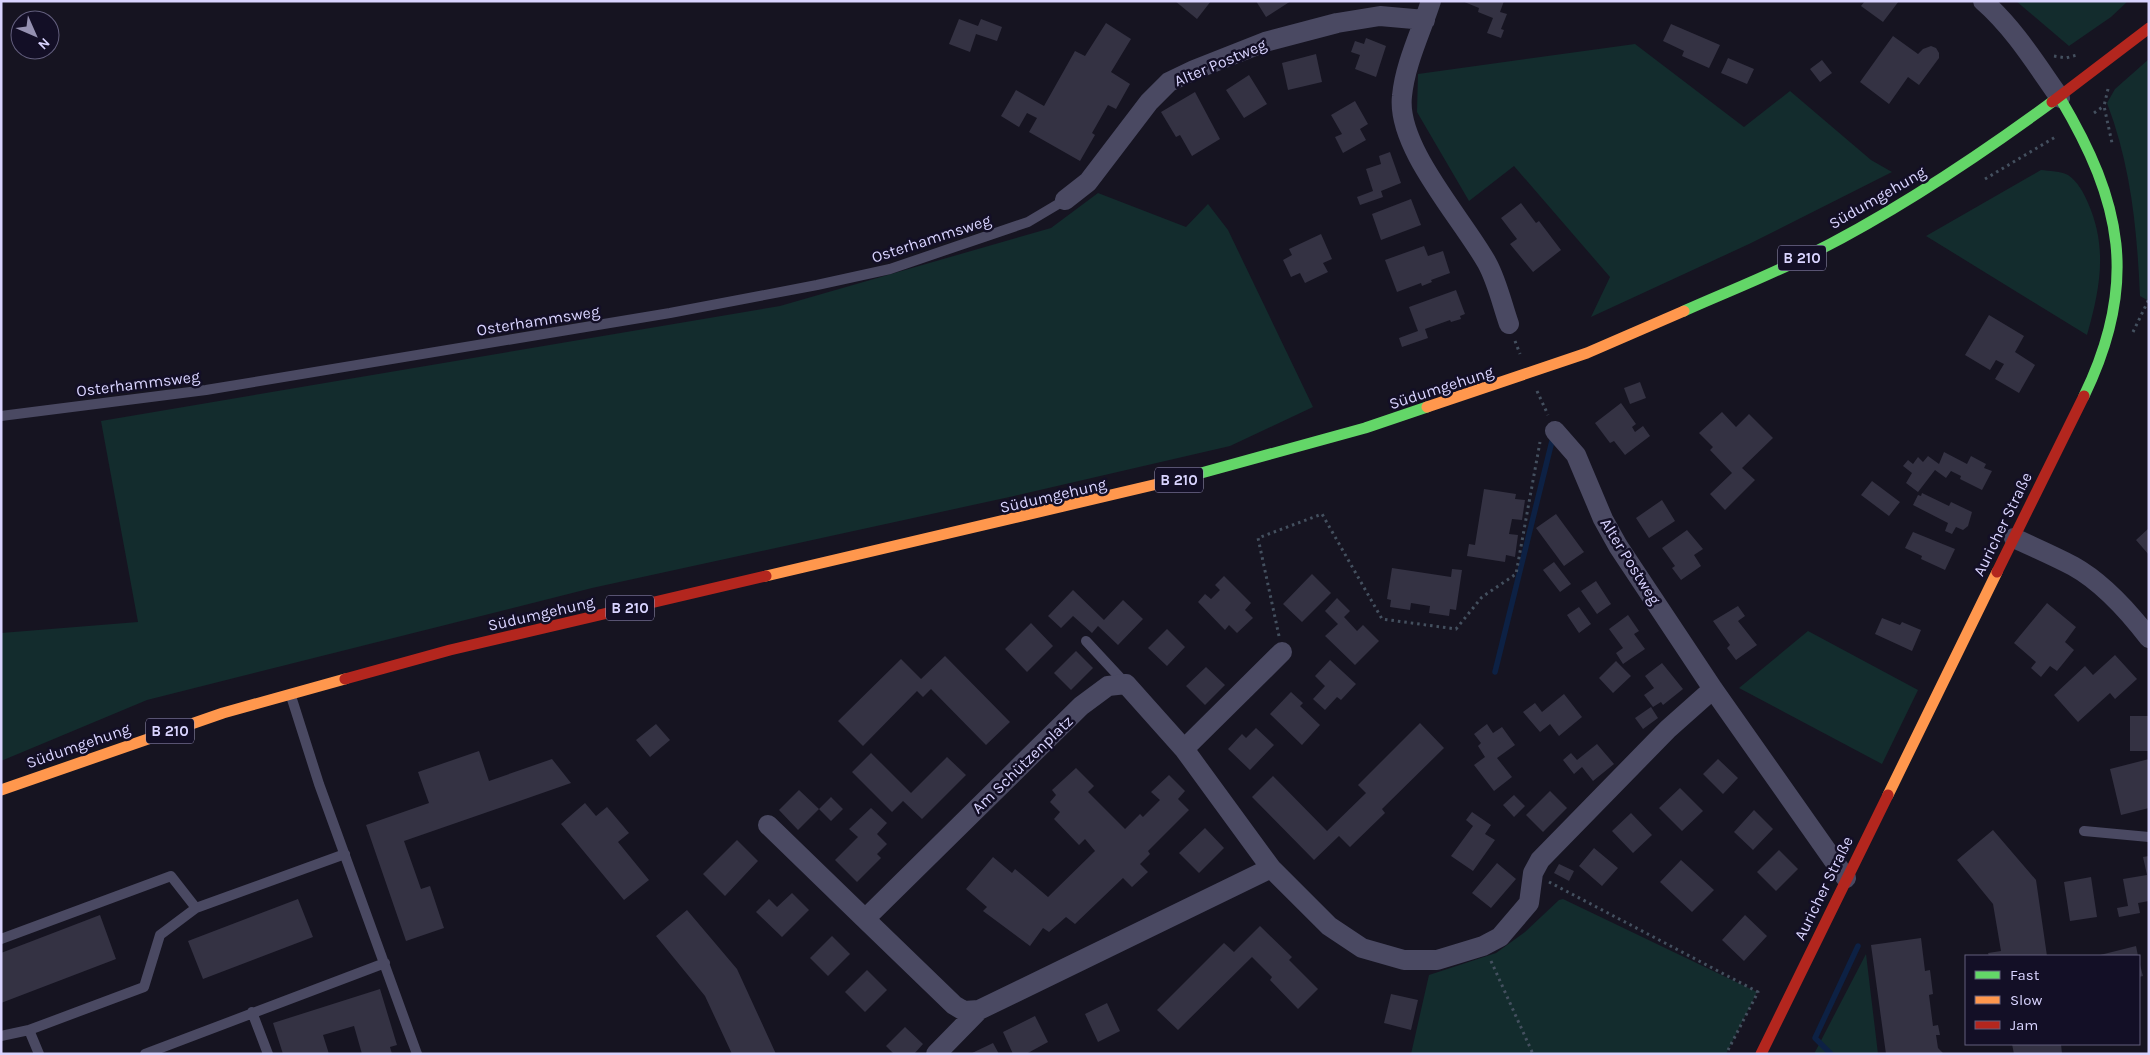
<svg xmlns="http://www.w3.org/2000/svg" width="2150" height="1055" font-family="Karla,sans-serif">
<rect width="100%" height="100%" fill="#161421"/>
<path fill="#132c2d" d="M2016 1H2128L2111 17 2069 46Z
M1635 44 1744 127 1790 91 1871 160 1892 172 1749 244 1591 317 1610 277 1514 166 1469 201 1417 112 1418 74Z
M2149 59V301L2140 296C2137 229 2131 166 2107 103L2115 89Z
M2041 170C2049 171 2061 171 2068 175 2077 181 2084 193 2088 203 2108 248 2100 289 2087 335L1926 236Z
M1098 193 1186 227 1208 204 1228 230 1313 407 1230 446 1014 496 592 588 147 700 1 761V633L138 622 101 421 780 306 1051 228Z
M1808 631 1918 690 1882 764 1739 688Z
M1563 899 1757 992 1726 1054H1411L1429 975 1496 953 1525 932 1559 900Z
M1866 954 1878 1054H1814Z"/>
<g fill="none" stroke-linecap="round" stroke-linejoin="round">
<path stroke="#0d2144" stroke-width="5.5" d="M1495 672 1552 441
M1831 1054 1815 1038 1858 946"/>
</g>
<path fill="#343243" d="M1175 1H1211L1197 19Z
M1256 1H1291L1266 17Z
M1462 1H1504L1500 12 1507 14 1501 29 1504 30 1501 38 1487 33 1493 18 1478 12 1479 8Z
M1865 1H1899L1883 22 1861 6Z
M959 19 978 26 981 19 1002 27 997 41 976 34 970 52 949 44Z
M1106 23 1131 39 1111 72 1130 84 1116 109 1108 105 1092 133 1095 135 1080 161 1029 132 1037 118 1027 113 1019 127 1001 116 1016 90 1044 106 1075 51 1085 56Z
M1671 24 1720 45 1709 68 1682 56 1684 51 1663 41Z
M1893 36 1918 54 1923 49 1931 46 1936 48 1939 53V58L1919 85 1908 77 1889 104 1860 82Z
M1366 38 1386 46 1376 77 1355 69 1360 55 1351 52 1355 41 1364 44Z
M1316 54 1322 82 1288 90 1282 63Z
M1728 58 1754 69 1747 84 1721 73Z
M1822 60 1832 73 1820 82 1810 69Z
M1249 75 1267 104 1244 118 1226 90Z
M1195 92 1220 139 1192 156 1180 135 1176 137 1161 112Z
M1355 101 1368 124 1360 129 1366 140 1343 153 1335 137 1342 134 1331 115Z
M1390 152 1401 183 1381 191 1383 197 1360 205 1357 197 1373 191 1366 169 1381 164 1379 156Z
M1411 199 1421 225 1381 240 1372 214Z
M1521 203 1536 223 1539 221 1561 250 1533 272 1510 244 1517 239 1501 218Z
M1321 234 1332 259 1323 263 1328 272 1305 283 1300 273 1291 277 1283 260 1292 255 1289 249Z
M1424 246 1428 256 1443 251 1450 273 1431 280 1432 282 1422 286 1421 283 1397 292 1385 260Z
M1456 290 1465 314 1460 316 1461 319 1451 322 1450 320 1425 329 1428 338 1402 347 1399 338 1418 331 1409 307Z
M1989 315 2024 336 2015 352 2035 365 2019 393 1995 379 2004 364 1996 360 1990 370 1965 355Z
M1640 382 1646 398 1630 404 1624 388Z
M1621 403 1636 424 1632 427 1635 432 1643 426 1650 436 1625 455 1614 441 1610 443 1595 423Z
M1722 412 1736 427 1749 414 1773 438 1742 468 1755 480 1725 510 1710 494 1732 473 1710 450 1713 447 1699 433Z
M1944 452 1967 464 1971 456 1986 464 1984 468 1992 471 1982 490 1960 479 1961 476 1951 471 1946 478 1935 470 1918 492 1906 483 1912 473 1903 466 1908 460 1913 464 1918 457 1923 462 1928 456 1939 464Z
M1872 481 1900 502 1889 516 1861 495Z
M1484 489 1516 494 1515 499 1525 500 1522 520 1512 519 1509 534 1518 535 1515 557 1506 555 1505 562 1467 556 1469 544 1475 545Z
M1922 493 1949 506 1951 502 1972 512 1968 526 1963 530 1956 527 1952 534 1945 531 1948 523 1913 505 1918 495 1921 496Z
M1662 500 1675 521 1649 538 1636 518Z
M1556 514 1584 552 1564 566 1536 528Z
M2149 528V555L2136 540Z
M1687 530 1703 549 1694 555 1701 566 1681 580 1672 568 1675 566 1662 548Z
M1913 532 1955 549 1945 570 1921 559 1922 556 1905 548Z
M1554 562 1571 584 1560 592 1543 570Z
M1392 568 1451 577 1452 569 1462 570 1456 610 1450 609 1449 616 1429 613 1430 606 1411 603 1410 610 1390 607 1391 600 1387 599Z
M1312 574 1331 593 1302 622 1283 604Z
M1224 576 1251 603 1245 610 1253 618 1237 633 1229 625 1225 630 1198 602 1205 594 1211 599 1220 590 1215 585Z
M1596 581 1611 604 1597 614 1581 591Z
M1073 590 1104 620 1123 600 1143 619 1118 645 1098 626 1092 633 1073 616 1061 628 1048 616Z
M1337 598 1350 611 1344 617 1357 631 1363 625 1379 641 1355 665 1325 636 1338 624 1325 611Z
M2047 603 2076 627 2065 642 2074 650 2057 671 2050 666 2041 677 2031 668 2036 662 2014 643Z
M1738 606 1745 616 1738 621 1757 645 1736 660 1727 648 1730 645 1713 621Z
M1579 607 1591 624 1579 633 1567 615Z
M1628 615 1639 631 1634 634 1645 649 1623 664 1616 653 1623 648 1609 629Z
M1882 618 1900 625 1902 622 1921 630 1912 651 1875 634Z
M1031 623 1053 646 1027 672 1005 649Z
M1167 629 1185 647 1167 666 1148 648Z
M1076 651 1093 668 1071 690 1054 673Z
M2115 655 2137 679 2115 699 2110 693 2078 722 2054 695 2085 666 2093 675Z
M945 656 1010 722 986 745 931 689 923 697 917 691 863 746 838 721 901 659 921 679Z
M1330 660 1356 684 1341 700 1337 697 1325 710 1313 699 1325 686 1315 676Z
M1616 661 1631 676 1613 693 1599 678Z
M1662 663 1683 689 1663 705 1661 702 1653 707 1644 695 1654 688 1645 676Z
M1206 667 1225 685 1205 705 1186 686Z
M1291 692 1303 703 1300 706 1320 725 1302 745 1270 714Z
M1564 694 1582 717 1559 736 1550 724 1540 732 1523 712 1535 703 1542 712Z
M1651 707 1658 718 1643 729 1635 718Z
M2130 716H2149V751H2130Z
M1420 723 1444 748 1382 809 1385 813 1350 847 1339 836 1314 860 1252 797 1273 776 1327 831 1366 793 1358 785Z
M656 724 670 740 650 757 636 740Z
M1487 724 1493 733 1502 727 1515 745 1497 758 1512 777 1494 791 1474 765 1485 757 1478 746 1481 743 1474 734Z
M1256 728 1274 745 1250 770 1228 749 1242 734 1246 738Z
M1597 744 1614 764 1593 781 1582 767 1574 774 1563 760 1571 753 1577 760Z
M479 751 489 781 552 759 571 783 404 841 421 889 430 886 444 928 406 941 366 825 429 803 418 772Z
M871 753 911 793 947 757 966 775 922 819 903 801 892 812 852 772Z
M1718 759 1738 778 1723 794 1703 774Z
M2149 759V808L2121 815 2110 769Z
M1076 768 1094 786 1088 792 1125 829 1140 814 1143 817 1160 800 1151 792 1169 775 1185 791 1178 799 1189 810 1148 851 1150 854 1140 864 1148 872 1132 887 1123 878 1075 924 1066 917 1049 932 1043 928 1030 946 983 911 987 907 966 889 993 857 1012 873 1015 869 1048 897 1095 851 1085 839 1079 845 1054 819 1060 812 1050 802 1056 795 1052 790Z
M1680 788 1703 811 1682 831 1659 808Z
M799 790 819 809 798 830 779 810Z
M1550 791 1567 808 1543 832 1526 815Z
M1514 795 1525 806 1514 817 1503 805Z
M831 797 843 809 831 821 819 809Z
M585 803 596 816 607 807 629 833 618 842 649 880 624 900 561 824Z
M871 808 887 823 877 834 887 844 877 854 881 858 857 882 835 860 858 837 849 829Z
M1754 810 1773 829 1753 850 1734 832Z
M1472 812 1491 825 1485 834 1495 840 1473 871 1451 856 1473 826 1466 820Z
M1631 813 1652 835 1633 853 1612 831Z
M1205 828 1224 848 1199 873 1179 853Z
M1993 830 2036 880 2047 956H1989L1988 953 2001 951 1993 904 1957 860Z
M737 840 758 861 725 896 703 874Z
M1594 848 1618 868 1602 886 1579 866Z
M1779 850 1798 869 1776 891 1757 872Z
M2149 856V901L2138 903 2140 913 2119 917 2117 908 2128 906 2123 879 2147 875 2143 857Z
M1681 860 1714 890 1692 912 1660 882Z
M1497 863 1516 879 1491 908 1472 893Z
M1559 864 1574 871 1569 881 1554 873Z
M2091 877 2097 917 2070 921 2064 882Z
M792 893 809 910 782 937 756 912 769 899 777 907Z
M298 899 313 937 203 979 188 941Z
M687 910 737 969 776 1054H732L705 996 656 936Z
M100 915 116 959 1 1003V953Z
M1745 915 1767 936 1744 961 1722 940Z
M1260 926 1292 957 1289 960 1318 989 1298 1009 1270 980 1272 977 1252 957 1178 1030 1157 1010 1224 943 1234 952Z
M832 936 850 954 828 976 810 958Z
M1921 938 1925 971 1930 970 1933 994 1929 995 1933 1026 1938 1025 1940 1035H1936L1938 1048 1944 1054H1886L1871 945Z
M2136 946 2138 956H2096Z
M2139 961 2143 976 2139 977Z
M867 970 887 990 865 1012 845 992Z
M380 989 397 1045 390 1047 392 1054H362L354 1026 323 1035 329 1054H283L273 1023Z
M1391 994 1418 1000 1411 1030 1384 1023Z
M1107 1003 1120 1031 1098 1042 1085 1014Z
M1035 1016 1048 1042 1026 1054H1013L1003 1032Z
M905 1027 923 1044 914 1054H894L886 1046Z
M993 1043 999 1054H970Z
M2012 1044H2061L2062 1054H2014Z"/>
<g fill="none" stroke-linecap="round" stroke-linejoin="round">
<path stroke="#44505f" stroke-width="3" stroke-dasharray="2.5 4" stroke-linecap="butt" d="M2054 56 2066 58 2077 55
M2108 89 2104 106 2112 143
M2094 113 2104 106
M1985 179 2057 136
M2133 332 2149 299
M1515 341 1520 354
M1537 391 1548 415
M1279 636 1258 538 1322 514 1382 619 1456 629 1482 597 1516 574 1540 442
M1549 882 1758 992 1726 1054
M1491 961 1533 1054"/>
<path stroke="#4a4962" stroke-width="10" d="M1 416 206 390 670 313 817 285 890 269 1028 222 1065 200
M1086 641 1126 684
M291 696 319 784 417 1054
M2084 831 2149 837
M1 939 171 876 196 908
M252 1012 268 1054
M1 1036 29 1030
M39 1054 29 1030 144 987 160 935 196 908 345 854
M145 1054 385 963"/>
<path stroke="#4a4962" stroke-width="20" d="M1431 1C1421 32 1405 64 1402 96 1396 147 1462 218 1487 263 1497 281 1502 304 1509 324
M1983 1C2014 28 2036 64 2060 98
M1065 200 1088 182 1149 102 1169 82 1194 70 1265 42 1337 23 1380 16 1425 20
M1555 431 1576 455 1603 519 1618 546 1713 689 1846 878
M2014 538C2033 547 2054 556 2073 566 2102 582 2129 612 2149 638
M1184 749 1282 652
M768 825 865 919
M1271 868 979 1010 964 1011 954 1005 865 919 1081 706 1108 686 1126 684 1184 749 1271 868 1329 926 1362 948 1404 960H1437L1483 946 1500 937 1529 903 1533 873 1540 860 1668 729 1713 689
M936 1054 979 1010"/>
<path stroke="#63d668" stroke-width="11" d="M2060 98C2122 202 2139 283 2084 396
M1684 311C1724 293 1766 277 1805 257 1892 214 1973 160 2052 102
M1183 478 1365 428 1427 407"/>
<path stroke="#ff974d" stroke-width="11" d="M1427 407 1587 353 1684 311
M766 576 1183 478
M1 790 223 713 345 679
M1888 795 1997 572"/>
<path stroke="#b3261e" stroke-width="11" d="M2052 102 2149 28
M1997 572 2084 396
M345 679 450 650 766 576
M1761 1054 1888 795"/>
</g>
<g text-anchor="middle" stroke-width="5" stroke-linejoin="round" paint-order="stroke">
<g fill="#130f26" stroke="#9e99be" stroke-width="1">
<rect x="1778" y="245.5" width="48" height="25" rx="4"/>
<rect x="1155" y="467.5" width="48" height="25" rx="4"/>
<rect x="606" y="595.5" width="48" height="25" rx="4"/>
<rect x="146" y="718.5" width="48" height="25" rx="4"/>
</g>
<g font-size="15" font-weight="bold" fill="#d9d4ff">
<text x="1802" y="263">B 210</text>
<text x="1179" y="485">B 210</text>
<text x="630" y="613">B 210</text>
<text x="170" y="736">B 210</text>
</g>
<g font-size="16" fill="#d9d4ff" stroke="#130f26">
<text transform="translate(1220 62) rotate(-23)" y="6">Alter Postweg</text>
<text transform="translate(1877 197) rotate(-30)" y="6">Südumgehung</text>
<text transform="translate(931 238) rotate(-18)" y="6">Osterhammsweg</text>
<text transform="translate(538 320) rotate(-9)" y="6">Osterhammsweg</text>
<text transform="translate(138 383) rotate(-7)" y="6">Osterhammsweg</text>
<text transform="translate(1441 387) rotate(-18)" y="6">Südumgehung</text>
<text transform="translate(1053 495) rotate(-13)" y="6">Südumgehung</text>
<text transform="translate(2002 524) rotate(-64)" y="6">Auricher Straße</text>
<text transform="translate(1631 561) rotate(58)" y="6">Alter Postweg</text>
<text transform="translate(541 613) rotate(-13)" y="6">Südumgehung</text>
<text transform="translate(78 745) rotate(-19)" y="6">Südumgehung</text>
<text transform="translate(1022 764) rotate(-44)" y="6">Am Schützenplatz</text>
<text transform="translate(1823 888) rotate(-64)" y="6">Auricher Straße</text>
</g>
</g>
<rect width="2150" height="1055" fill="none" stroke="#d9d4ff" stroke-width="5"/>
<rect x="1965" y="955" width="175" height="90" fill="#130f26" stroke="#625e7d"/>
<rect x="1975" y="971" width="25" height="8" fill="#63d668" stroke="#625e7d"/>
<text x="2010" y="980" font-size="15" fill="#d9d4ff">Fast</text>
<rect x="1975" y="996" width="25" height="8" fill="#ff974d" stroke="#625e7d"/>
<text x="2010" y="1005" font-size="15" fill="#d9d4ff">Slow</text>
<rect x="1975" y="1021" width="25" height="8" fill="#b3261e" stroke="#625e7d"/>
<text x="2010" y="1030" font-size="15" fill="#d9d4ff">Jam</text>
<g transform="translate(35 35) rotate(135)"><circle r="24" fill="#130f26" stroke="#625e7d"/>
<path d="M0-4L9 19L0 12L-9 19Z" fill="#9591b1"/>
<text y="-8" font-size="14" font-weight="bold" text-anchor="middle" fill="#d9d4ff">N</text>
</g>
</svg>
